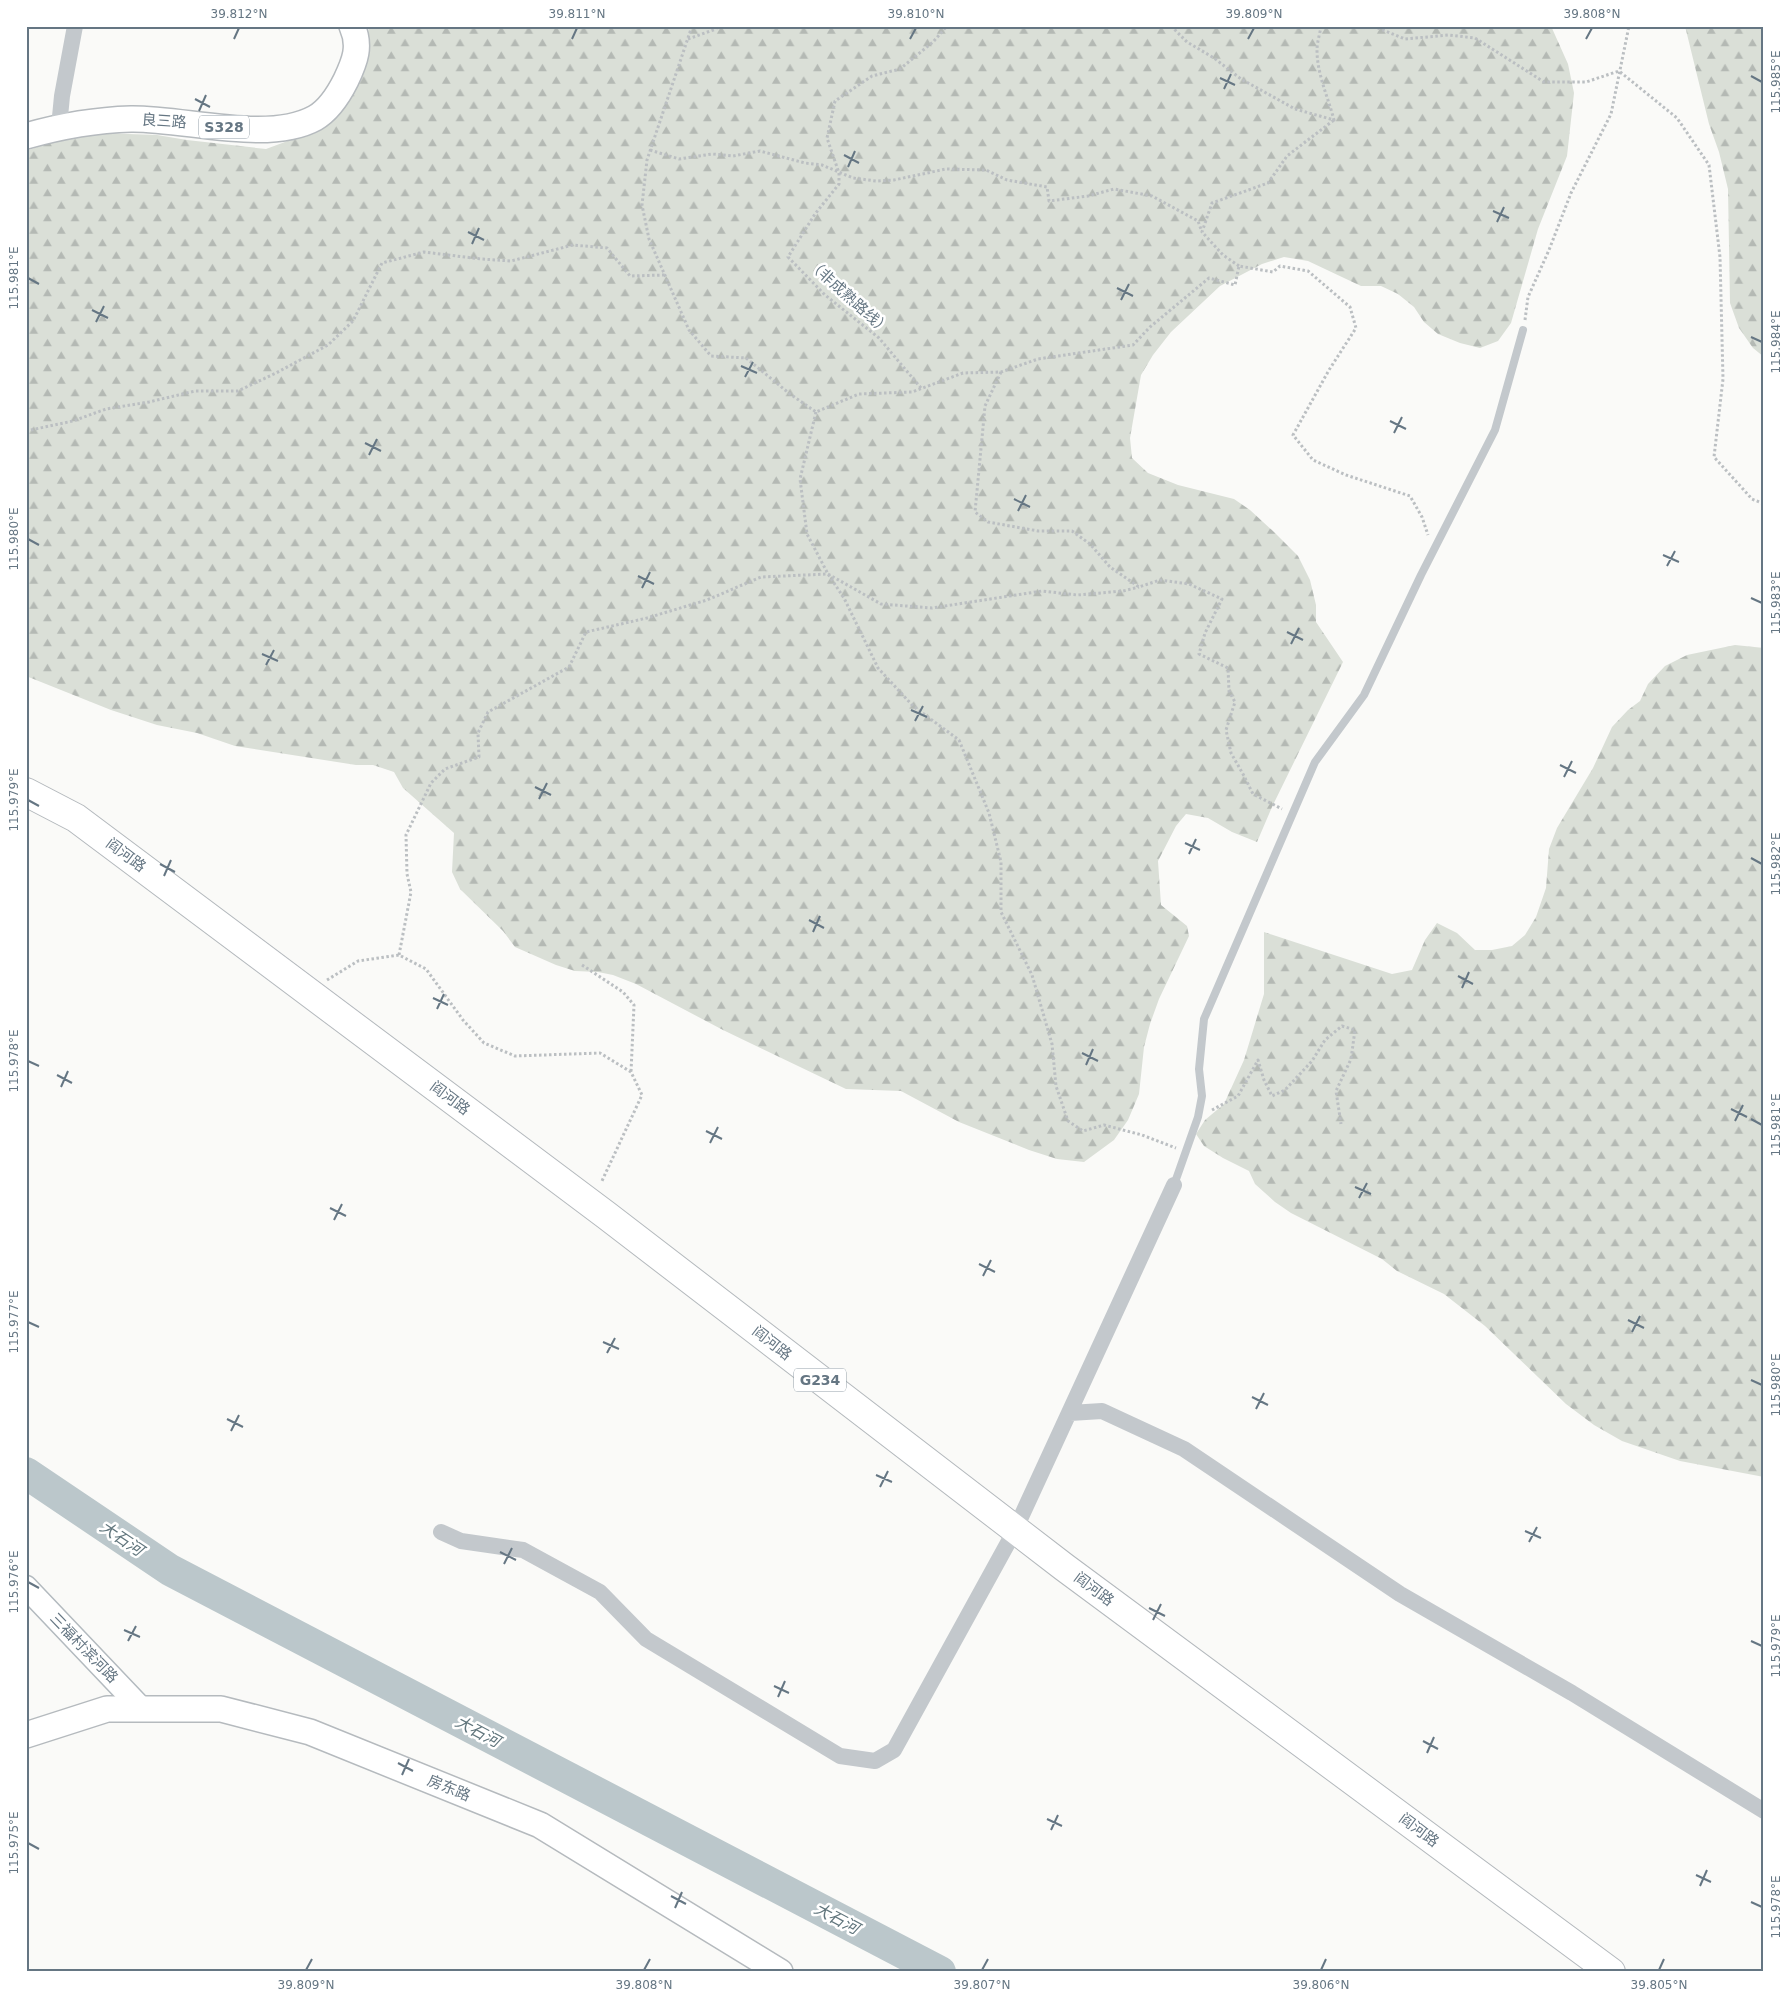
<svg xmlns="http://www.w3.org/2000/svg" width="1790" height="1998" font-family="'DejaVu Sans','Noto Sans SC',sans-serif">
<defs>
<pattern id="forest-firs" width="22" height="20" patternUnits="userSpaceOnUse" patternTransform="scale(1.25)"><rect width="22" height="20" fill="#dadfd7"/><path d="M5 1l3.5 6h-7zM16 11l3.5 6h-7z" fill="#b4b9b4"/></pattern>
</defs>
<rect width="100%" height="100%" fill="#fafaf8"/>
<path fill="url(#forest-firs)" d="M369 26H1551L1568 64 1574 93 1567 156 1538 229 1511 323 1498 341 1480 348 1460 343 1438 334 1424 322 1414 307 1398 294 1381 286H1361L1308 261 1284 257 1262 264 1220 286 1171 332 1153 355 1141 375 1130 438 1132 458 1148 473 1178 485 1234 499 1250 510 1274 532 1298 556 1310 580 1316 605V622L1343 662 1272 807 1257 842 1232 832 1208 818 1186 814 1176 826 1158 861 1161 905 1187 926 1189 936 1159 999 1150 1024 1144 1047 1139 1094 1128 1120 1114 1140 1084 1162 1057 1159 1029 1150 959 1122 901 1091 846 1089 723 1030 636 984 613 975 598 972 575 971 556 965 515 947 503 931 460 889 452 872 454 833 403 788 394 772 373 765H356L235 746 197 733 157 725 111 710 26 676V151L49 143 100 133 157 135 187 140 266 149 293 139 307 133 363 68Z
M1685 26H1764V357L1753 348 1739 328 1730 303 1728 189 1719 152 1709 124Z
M1735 645 1764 648V1477L1680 1461 1622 1441 1594 1425 1566 1404 1485 1326 1444 1294 1397 1271 1382 1259 1291 1213 1275 1202 1255 1184 1249 1171 1223 1158 1204 1146 1196 1134 1205 1120 1224 1104 1244 1060 1264 994V932L1392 974 1412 970 1425 940 1437 923 1457 933 1475 950H1492L1512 946 1525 935 1536 917 1546 888 1549 849 1557 828 1593 768 1612 727 1628 710 1640 701 1648 684 1665 666 1687 655Z"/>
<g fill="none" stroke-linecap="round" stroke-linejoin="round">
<path stroke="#bbc7cb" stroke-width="32" d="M26 1473 170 1570 940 1972"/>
<defs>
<path id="secondary" d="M26 1587 142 1709"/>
<path id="primary" d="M26 136C61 126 95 120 131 119 184 118 268 144 315 118 329 110 339 94 346 80 355 61 361 46 352 26
M26 1735 107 1709H221L310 1732 540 1825 780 1972"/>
<path id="highway" d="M26 792 76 818 606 1215 1064 1567 1611 1972"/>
</defs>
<use href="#secondary" stroke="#b3babf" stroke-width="25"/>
<use href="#primary" stroke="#b5babe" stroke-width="28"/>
<use href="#highway" stroke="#b4b9bd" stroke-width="30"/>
<path stroke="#bbbfc2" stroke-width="3" stroke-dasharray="2.5 2.5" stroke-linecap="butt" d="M692 26 647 160 642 205 649 239 689 330 711 356 746 358 790 394 816 412 859 394 912 392 963 373 1001 372 1038 359 1133 345 1150 327 1209 278 1235 285 1239 266 1273 272 1280 266 1308 271 1350 307 1356 328 1329 370 1293 435 1313 460 1346 475 1410 496 1422 517 1428 535
M1171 26 1187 42 1214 58 1241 79 1295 109 1334 120C1328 97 1317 74 1317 50 1317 42 1320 34 1321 26
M1373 26 1405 39 1449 35 1475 38 1544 82H1586L1619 71 1677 118 1709 165 1720 257 1723 379 1714 457 1752 499 1764 504
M688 39 716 29 718 26
M650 150 679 159 712 154 733 156 760 151 805 163 822 165 853 178 876 181 894 180 946 169 986 170 1007 180 1047 187 1049 201 1088 196 1114 189 1152 196 1198 221 1202 232
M1239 266 1223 255 1202 232 1212 203 1268 183 1287 156 1334 120
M1525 320 1528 297 1549 250 1571 193 1611 114 1629 26
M1001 372 985 406 975 512 988 522 1038 531H1072L1090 544 1110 567 1139 587 1160 580 1189 584 1222 599 1205 633 1199 654 1228 668 1229 691 1235 702 1226 730 1231 753 1243 774 1253 794 1282 809
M921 388 879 338 825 295 788 257 815 214 839 184V173L827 138 835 101 872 76 900 69 933 42 947 26
M816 412 800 479 807 534 828 574 844 598 878 668 913 706 959 740 989 813 1001 862V912L1032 975 1052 1044 1056 1086 1068 1121 1083 1131 1104 1125 1142 1135 1176 1148
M26 431 73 421 106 409 149 402 195 391H238L276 373 328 345 353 321 382 263 424 252 481 259 511 261 573 245 607 248 630 276 665 275
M399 955 411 892 407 874 406 835 431 783 445 769 479 757 478 733 488 712 569 667 586 632 647 618 707 600 761 577 828 574 881 604 932 608 1042 591 1077 595 1123 591 1139 587
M582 965 623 992 634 1005 631 1072
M327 980 358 961 399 955 426 969 463 1020 484 1043 515 1056 600 1053 631 1072 642 1095 601 1183
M1212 1110 1238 1096 1258 1060 1264 1080 1272 1096 1285 1090 1312 1061 1325 1040 1342 1026 1355 1030 1351 1059 1336 1091 1341 1124"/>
<path stroke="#c3c8cc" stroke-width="8" d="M1174 1185 1198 1117 1202 1096 1199 1069 1204 1019 1315 762 1364 695 1421 575 1495 430 1523 330"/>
<path stroke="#c3c8cc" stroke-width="16" d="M59 127 62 96 75 26
M1070 1413 1102 1411 1184 1449 1400 1594 1572 1693 1764 1811
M441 1532 461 1541 523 1550 600 1592 646 1639 840 1756 875 1761 894 1750 1015 1530 1174 1185"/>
<use href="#secondary" stroke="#fff" stroke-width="22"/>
<use href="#primary" stroke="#fff" stroke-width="25"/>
<use href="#highway" stroke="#fff" stroke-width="28"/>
</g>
<path fill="none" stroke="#657683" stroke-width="2" d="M234 39 239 28M572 39 577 28M910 39 916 28M1248 39 1254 28M1586 39 1592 28M1751 76 1762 82M1220 78 1235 85M1224 89 1231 74M195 99 210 107M199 111 206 95M844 155 859 163M848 167 855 151M1493 211 1509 218M1497 222 1504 207M468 232 484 240M472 244 479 228M28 278 39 284M1117 288 1133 296M1121 300 1129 284M92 310 108 318M96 322 104 306M1751 337 1762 342M741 366 757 373M745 377 753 362M1390 421 1406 429M1394 433 1402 417M365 443 381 451M369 455 377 439M1014 499 1030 507M1018 511 1026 495M28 539 39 545M1663 555 1679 562M1667 566 1675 551M638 576 654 584M642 588 650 572M1751 598 1762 603M1287 632 1303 640M1291 644 1299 628M262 654 278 661M266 665 274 650M911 710 927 717M915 721 923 706M1560 765 1576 773M1564 777 1572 761M535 787 551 795M539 799 547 783M28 800 39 806M1185 843 1200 850M1189 854 1196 839M1751 858 1762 864M160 864 175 872M164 876 171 860M809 920 824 928M813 932 820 916M1458 976 1473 984M1462 988 1469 972M433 998 448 1005M437 1009 444 994M1082 1053 1098 1061M28 1061 39 1066M1086 1065 1093 1049M57 1075 72 1083M61 1087 68 1071M1731 1109 1747 1117M1751 1119 1762 1125M1735 1121 1743 1105M706 1131 722 1139M710 1143 718 1127M1355 1187 1371 1194M1359 1198 1367 1183M330 1208 346 1216M334 1220 342 1204M979 1264 995 1272M983 1276 991 1260M1628 1320 1644 1328M28 1322 39 1327M1632 1332 1640 1316M603 1342 619 1349M607 1353 615 1338M1751 1380 1762 1385M1252 1397 1268 1405M1256 1409 1264 1393M227 1419 243 1427M231 1431 239 1415M876 1475 892 1482M880 1487 888 1471M1525 1531 1541 1538M1529 1542 1537 1527M500 1552 516 1560M504 1564 512 1548M28 1582 39 1588M1149 1608 1165 1616M1153 1620 1161 1604M124 1630 140 1637M128 1641 136 1626M1751 1641 1762 1646M774 1686 789 1693M778 1697 785 1681M1423 1741 1438 1749M1427 1753 1434 1737M398 1763 413 1771M402 1775 409 1759M1047 1819 1062 1826M1051 1830 1058 1815M28 1843 39 1849M1696 1875 1711 1882M1700 1886 1707 1870M671 1896 686 1904M1751 1902 1762 1907M675 1908 682 1892M306 1970 312 1959M644 1970 650 1959M982 1970 988 1959M1321 1970 1326 1959M1659 1970 1664 1959"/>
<g text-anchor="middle" stroke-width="5" stroke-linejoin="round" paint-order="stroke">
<g fill="#fff" stroke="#939fa8" stroke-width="1">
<rect x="199" y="115.5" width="50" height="23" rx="4"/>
<rect x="794" y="1368.5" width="52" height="23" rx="4"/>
</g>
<g font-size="14" font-weight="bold" fill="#657683">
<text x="224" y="132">S328</text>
<text x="820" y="1385">G234</text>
</g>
<g font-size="15" fill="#657683" stroke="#fff">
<text transform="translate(164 121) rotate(4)" y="5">良三路</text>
<text transform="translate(849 297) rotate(42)" y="5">（非成熟路线）</text>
<text transform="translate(126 855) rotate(37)" y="5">阎河路</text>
<text transform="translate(450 1098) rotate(37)" y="5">阎河路</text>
<text transform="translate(772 1343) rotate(38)" y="5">阎河路</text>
<text transform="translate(1094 1589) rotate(37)" y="5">阎河路</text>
<text transform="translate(84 1648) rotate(46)" y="5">三福村滨河路</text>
<text transform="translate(449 1788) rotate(22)" y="5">房东路</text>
<text transform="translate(1419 1830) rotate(37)" y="5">阎河路</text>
</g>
<g font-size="16" font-style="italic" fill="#60757c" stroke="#fff">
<text transform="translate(122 1538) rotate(34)" y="6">大石河</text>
<text transform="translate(478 1731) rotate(28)" y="6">大石河</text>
<text transform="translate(837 1918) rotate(28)" y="6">大石河</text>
</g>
</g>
<rect width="1790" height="1998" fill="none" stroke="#ffffff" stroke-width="55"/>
<rect x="28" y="28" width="1734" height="1942" fill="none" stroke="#657683" stroke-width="2"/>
<g font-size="12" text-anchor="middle" fill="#657683">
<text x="239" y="18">39.812°N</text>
<text x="577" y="18">39.811°N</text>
<text x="916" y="18">39.810°N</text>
<text x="1254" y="18">39.809°N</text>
<text x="1592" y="18">39.808°N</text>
<text transform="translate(1776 82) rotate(-90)" y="4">115.985°E</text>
<text transform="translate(14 278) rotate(-90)" y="4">115.981°E</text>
<text transform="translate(1776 342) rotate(-90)" y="4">115.984°E</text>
<text transform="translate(14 539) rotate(-90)" y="4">115.980°E</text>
<text transform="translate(1776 603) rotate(-90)" y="4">115.983°E</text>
<text transform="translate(14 800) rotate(-90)" y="4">115.979°E</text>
<text transform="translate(1776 864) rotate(-90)" y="4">115.982°E</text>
<text transform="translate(14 1061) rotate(-90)" y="4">115.978°E</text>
<text transform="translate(1776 1125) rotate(-90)" y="4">115.981°E</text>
<text transform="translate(14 1322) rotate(-90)" y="4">115.977°E</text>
<text transform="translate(1776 1385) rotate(-90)" y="4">115.980°E</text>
<text transform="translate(14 1582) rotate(-90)" y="4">115.976°E</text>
<text transform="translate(1776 1646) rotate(-90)" y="4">115.979°E</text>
<text transform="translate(14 1843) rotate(-90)" y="4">115.975°E</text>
<text transform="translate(1776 1907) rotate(-90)" y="4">115.978°E</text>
<text x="306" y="1989">39.809°N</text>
<text x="644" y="1989">39.808°N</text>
<text x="982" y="1989">39.807°N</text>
<text x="1321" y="1989">39.806°N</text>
<text x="1659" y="1989">39.805°N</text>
</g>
</svg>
